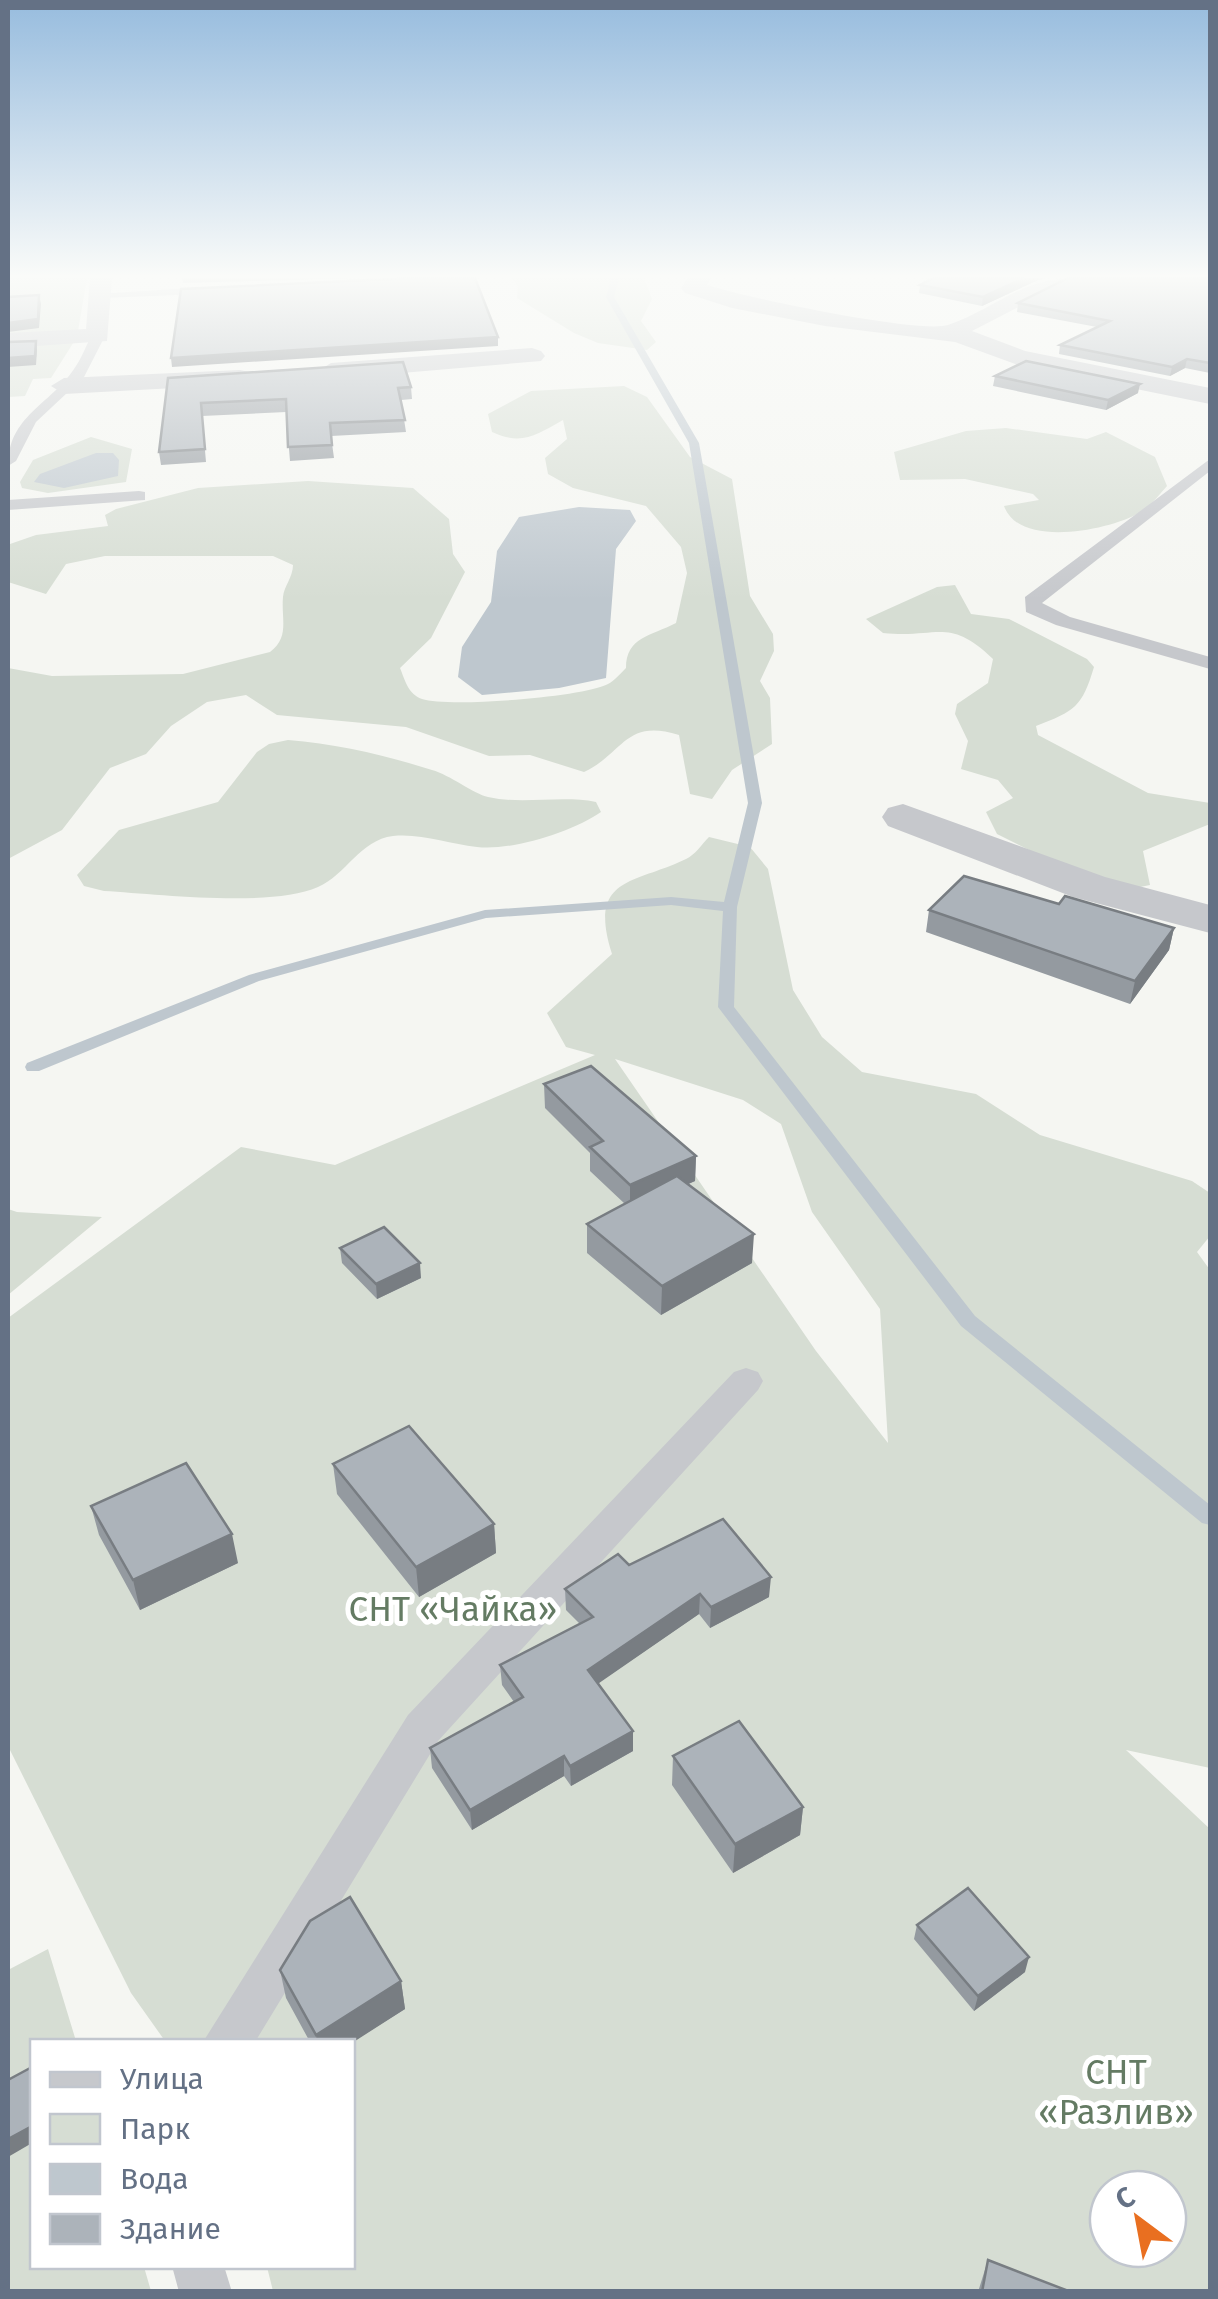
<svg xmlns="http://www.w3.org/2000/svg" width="1218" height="2299" font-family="'Fira Sans',sans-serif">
<rect width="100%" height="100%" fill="#f5f6f2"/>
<path fill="#d6ddd3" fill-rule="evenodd" d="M8 278H87L77 337 51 378 33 379 25 396 8 397Z
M511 278H644L652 299 641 321 656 342 647 350 598 343 574 333 517 298 518 286Z
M624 386 647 397 690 457 732 479 750 596 773 634 774 651 760 681 770 698 772 744 732 770 712 799 690 794 679 735C625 718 624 753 584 772L530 755 489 756 406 727 277 715 246 695 207 702 171 726 146 754 110 768 62 830 8 859V668L52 676 183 674 270 652C290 637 281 619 283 597 284 586 293 577 293 565L273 556H105L66 564 46 594 8 582 10 544 36 535 108 526 105 515 116 509 198 488 308 481 413 488 449 519 453 554 465 572 431 638 400 668C405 680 408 694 422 699 449 708 584 697 608 684 614 681 621 673 626 668 626 637 651 636 676 623L687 573 681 547 646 506 573 488 548 474 545 458 567 439 563 420C536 435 522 446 492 432L488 414 531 391Z
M1006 428 1087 439 1106 432 1155 457 1167 486C1159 495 1150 507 1139 513 1110 530 1019 549 1004 506L1039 500 1033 494 965 479 900 480 894 452 966 431Z
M91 437 132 449 126 482 48 493 22 488 20 482 33 460Z
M955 585 971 614 1009 619 1087 659 1094 667C1082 707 1075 711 1036 726L1038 735 1148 793 1210 803V824L1143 851 1150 885 1130 889 1049 860 997 834 986 812 1013 798 998 780 961 769 968 741 955 714 957 704 988 683 993 659C948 616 938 639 883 633L866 619 937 587Z
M288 740C337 744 385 755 432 770 450 775 474 794 488 797 522 805 561 795 596 802L601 812C572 832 512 851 477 847 449 844 421 833 393 836 360 840 346 875 318 887 270 908 158 894 104 891L84 886 77 875 119 830 218 802 257 752 269 744Z
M709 837 750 847 768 869 793 990 822 1037 862 1072 976 1094 1040 1135 1192 1181 1210 1193V1236L1197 1252 1210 1270V1768L1126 1750 1210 1829V2291H273L267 2267 352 2266V2042L165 2041 131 1993 8 1746V1318L241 1147 335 1165 595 1055 566 1047 547 1013 612 954C587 876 635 884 686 859 695 855 702 844 709 837ZM615 1059 743 1100 781 1124 812 1212 880 1309 888 1443 816 1351ZM1108 2189H1168V2249H1108Z
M8 1209 17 1212 102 1217 8 1295Z
M48 1949 76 2041 32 2042V2266L144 2267 151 2291H8V1970Z"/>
<path fill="#bec7ce" d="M96 453H113L119 460 118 476 64 488 34 482 40 474Z
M579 507 630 510 636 521 616 549 606 678 559 688 482 695 458 677 462 647 491 602 497 551 519 517Z"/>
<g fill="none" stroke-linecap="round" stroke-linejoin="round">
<path fill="#bec7ce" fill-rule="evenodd" d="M611 278H619L614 297 699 443 762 803 737 907 734 1007 975 1316 1210 1505V1525L1202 1523 961 1326 718 1007 723 911 671 905 486 918 259 981 39 1071H27L25 1067 27 1063 249 975 485 910 671 897 724 902 748 803 689 443 606 297Z"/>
<path fill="#c6c8cc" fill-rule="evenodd" d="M221 286 225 293 103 298 97 294Z
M93 333 105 336 84 377 36 422 16 461 8 466C8 416 50 405 74 369 82 358 86 345 93 333Z
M1210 459V471L1042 603 1070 617 1210 657V669L1056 625 1026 612 1025 597Z
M139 491 145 492V500L8 510V500Z
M746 1368 758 1372 763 1381 758 1390 438 1741 255 2042H203L408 1715 734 1372Z
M172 2266H224L232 2292H179Z"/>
<path fill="#c6c8cc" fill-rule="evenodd" d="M90 278H112L107 341 8 348V333L86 329Z
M688 278H711L707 285C743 297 919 334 948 325 995 309 1021 278 1075 278L972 331 1025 351 1210 388V404L1018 365 955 342 825 326 732 308 685 293 681 288Z
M532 348 541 351 545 356 541 361 331 379 318 371 331 363Z
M240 370 249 372 253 378 249 384 64 394 51 386 64 378Z
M903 804 1105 877 1210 905V933L1073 897 888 826 882 817 888 808Z"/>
</g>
<path fill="#949aa0" d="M182 278H358L183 283Z
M926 278H1047L1038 280 982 306 919 293 920 285 931 279Z
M1210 278V373L1185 368 1170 376 1059 354 1060 345 1097 327 1017 312 1018 303Z
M995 376 1138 393 1106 410 993 386Z
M168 378 411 387 412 399 401 400 406 432 331 436 334 458 290 461 286 412 202 416 206 462 161 465 159 452Z
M1059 904 1174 928 1169 950 1130 1004 926 932 929 910Z
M544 1084 696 1156 695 1181 688 1184 752 1263 661 1315 587 1253V1224L625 1204 590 1171V1153L545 1108Z
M340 1248 421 1278 377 1299 342 1263Z
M333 1464 494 1524 496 1553 419 1597 337 1494Z
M91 1506 238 1563 140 1610 99 1535Z
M629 1565 769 1597 710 1628 699 1614 598 1683 633 1751 571 1786 564 1776 472 1830 432 1768 430 1748 514 1702 502 1685 500 1665 580 1624 566 1610 565 1589Z
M673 1756 803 1807 800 1835 733 1873 672 1785Z
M917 1925 1025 1972 974 2011 914 1939Z
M280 1970 401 1981 405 2009 352 2042H310L286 1998Z
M988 2260 1071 2292H978Z"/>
<path fill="#787d82" d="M1024 278H1047L1038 280 982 306 983 297Z
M39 295 41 304 39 328 8 332V323Z
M498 337V346L172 367 171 358Z
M36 341 37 350 36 365 8 367V358Z
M1187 359 1185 368 1170 376 1172 367Z
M1140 384 1138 393 1106 410 1108 400Z
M1174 928 1169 950 1130 1004 1135 981Z
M696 1156 695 1181 630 1210V1185Z
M754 1234 752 1263 661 1315 662 1286Z
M420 1263 421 1278 377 1299 376 1284Z
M494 1524 496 1553 419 1597 416 1567Z
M232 1534 238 1563 140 1610 133 1580Z
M771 1577 769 1597 710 1628 711 1607Z
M700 1594 699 1614 589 1690 588 1670Z
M633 1731V1751L571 1786 570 1766Z
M564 1756V1776L472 1830 470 1810Z
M803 1807 800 1835 733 1873 735 1844Z
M1029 1957 1025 1972 974 2011 978 1996Z
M401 1981 405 2009 352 2043 317 2042 316 2035Z
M32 2126V2143L8 2157V2139Z"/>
<path fill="#acb3ba" stroke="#787d82" stroke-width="2.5" d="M410 278H475L498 337 171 358 181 289Z
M933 278H1024L983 297 920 285Z
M1068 278H1210V363L1187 359 1172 367 1060 345 1110 321 1018 303Z
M39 295 38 319 8 323V297Z
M36 341 35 356 8 358V342Z
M1026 361 1140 384 1108 400 995 376Z
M403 362 411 387 398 388 405 420 330 423 332 445 288 447 286 399 201 403 205 449 159 452 168 378Z
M964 876 1059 904 1065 896 1174 928 1135 981 929 910Z
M591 1066 696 1156 630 1185 590 1147 603 1141 544 1084Z
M677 1176 754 1234 662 1286 587 1224Z
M384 1227 420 1263 376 1284 340 1248Z
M409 1426 494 1524 416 1567 333 1464Z
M186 1463 232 1534 133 1580 91 1506Z
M723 1519 771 1577 711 1607 700 1594 588 1670 633 1731 570 1766 564 1756 470 1810 430 1748 523 1697 500 1665 593 1617 565 1589 618 1554 629 1565Z
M739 1721 803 1807 735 1844 673 1756Z
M968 1888 1029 1957 978 1996 917 1925Z
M350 1897 401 1981 316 2035 280 1970 310 1921Z
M32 2067V2126L8 2139V2080Z
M988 2260 1071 2292H982Z"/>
<linearGradient id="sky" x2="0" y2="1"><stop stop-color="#97bcde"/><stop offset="0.46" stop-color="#fafbf9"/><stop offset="1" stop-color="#fafbf9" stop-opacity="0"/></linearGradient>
<rect width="1218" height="600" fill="url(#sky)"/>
<g text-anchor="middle" stroke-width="10" stroke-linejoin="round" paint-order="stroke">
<g font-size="35" fill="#647b63" stroke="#fff">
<text x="453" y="1621">СНТ «Чайка»</text>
<text x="1116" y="2084">СНТ<tspan x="1116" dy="40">«Разлив»</tspan></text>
</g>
</g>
<rect width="1218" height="2299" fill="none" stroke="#647185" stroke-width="20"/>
<rect x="30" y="2039" width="325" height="230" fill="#ffffff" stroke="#c1c6ce" stroke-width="2.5"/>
<rect x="50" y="2072" width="50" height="15" fill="#c6c8cc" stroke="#c1c6ce" stroke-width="2.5"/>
<text x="120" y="2089" font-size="30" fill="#647185">Улица</text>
<rect x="50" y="2114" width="50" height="30" fill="#d6ddd3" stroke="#c1c6ce" stroke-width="2.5"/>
<text x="120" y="2139" font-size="30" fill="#647185">Парк</text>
<rect x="50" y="2164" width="50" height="30" fill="#bec7ce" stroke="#c1c6ce" stroke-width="2.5"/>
<text x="120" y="2189" font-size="30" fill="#647185">Вода</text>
<rect x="50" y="2214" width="50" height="30" fill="#acb3ba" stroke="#c1c6ce" stroke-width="2.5"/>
<text x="120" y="2239" font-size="30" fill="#647185">Здание</text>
<g transform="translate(1138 2219) rotate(328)"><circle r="48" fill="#ffffff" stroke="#c1c6ce" stroke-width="2.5"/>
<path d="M0-8L18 38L0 25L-18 38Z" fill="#e96f20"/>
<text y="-15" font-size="28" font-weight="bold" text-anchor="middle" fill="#647185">С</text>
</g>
</svg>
